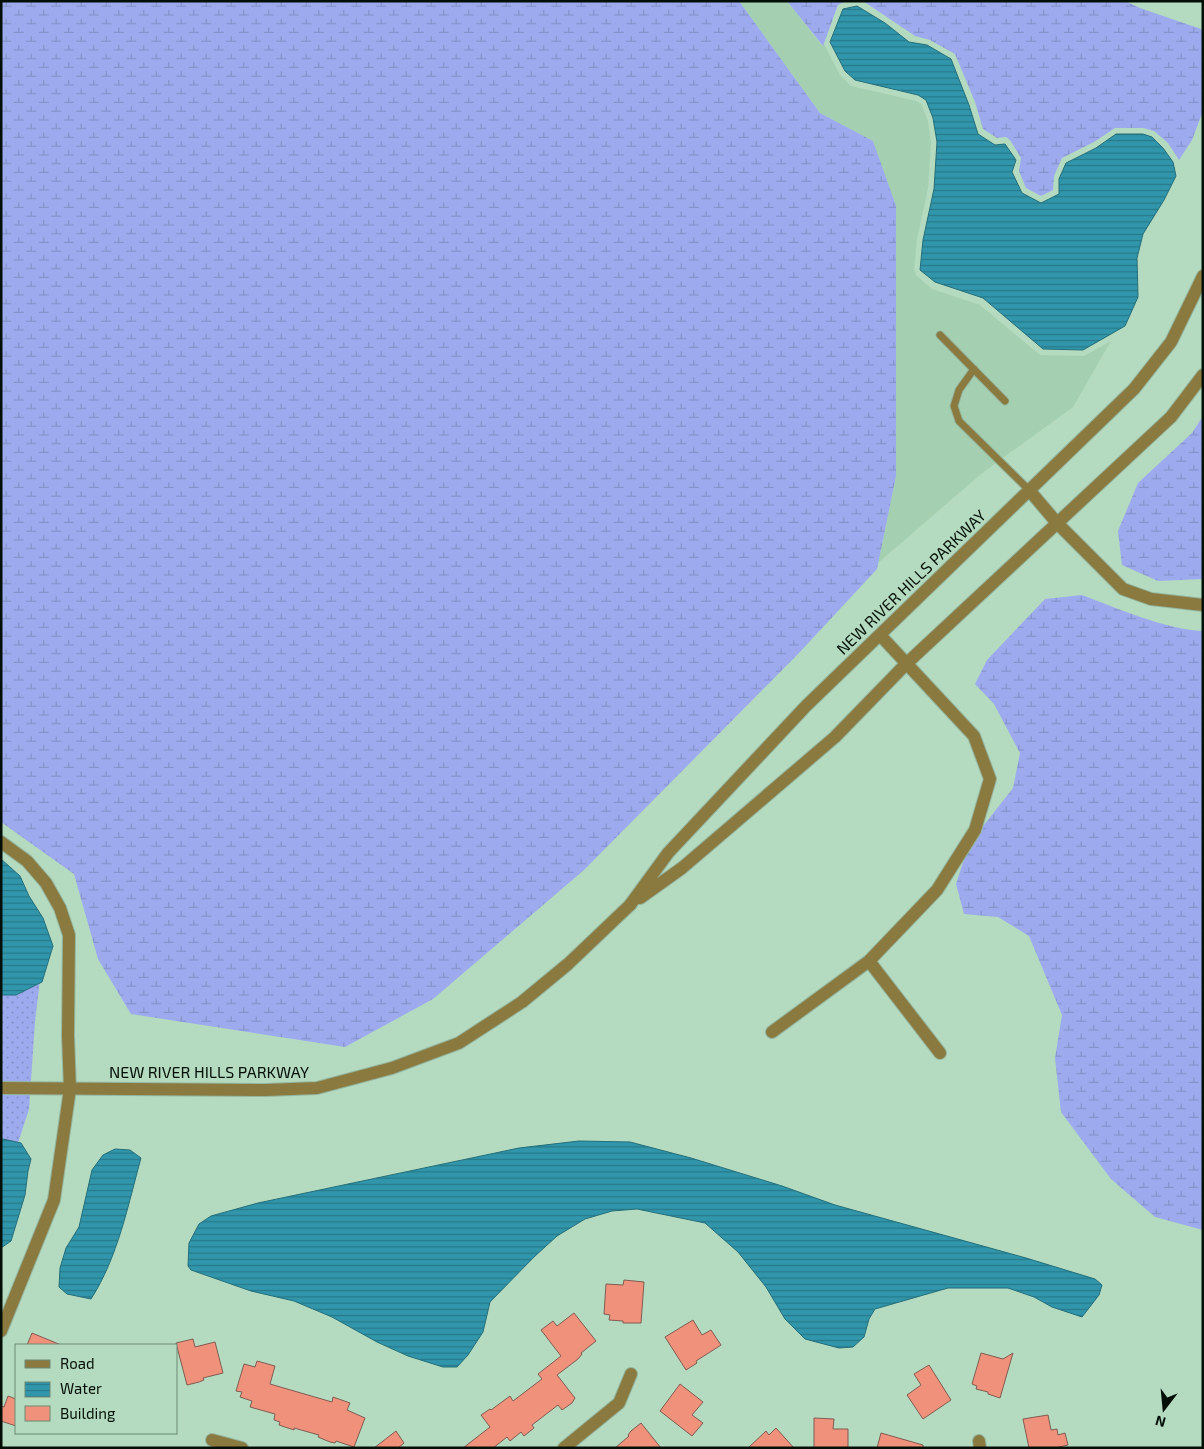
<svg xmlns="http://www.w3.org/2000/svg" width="1204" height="1449" font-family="'Exo 2',sans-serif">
<defs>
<pattern id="grass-dots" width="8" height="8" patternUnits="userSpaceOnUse" patternTransform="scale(1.25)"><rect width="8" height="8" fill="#9dabee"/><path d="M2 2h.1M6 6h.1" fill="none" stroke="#8692cb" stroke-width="1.8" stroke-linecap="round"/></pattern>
<pattern id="wetland-marsh" width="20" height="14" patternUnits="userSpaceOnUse" patternTransform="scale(1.25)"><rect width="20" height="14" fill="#9dabee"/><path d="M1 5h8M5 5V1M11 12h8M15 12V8" fill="none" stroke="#8692cb"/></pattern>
<pattern id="water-rules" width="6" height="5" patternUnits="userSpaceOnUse" patternTransform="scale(1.25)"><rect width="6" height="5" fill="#3196ab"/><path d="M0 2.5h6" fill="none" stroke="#277989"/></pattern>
</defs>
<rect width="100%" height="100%" fill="#b4dabf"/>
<path fill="#a4d0b1" d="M739 1H787L822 46 824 44 840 75 851 86 916 101 921 104 928 121 931 143 928 188 917 239 914 270 916 275 932 289 980 305 1040 355 1084 356 1111 341 1073 407 981 474 878 563 896 476 873 141 820 113Z"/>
<path fill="url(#grass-dots)" d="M1 920 40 979 35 1022 29 1109 4 1186 1 1187Z"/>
<path fill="url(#wetland-marsh)" d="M1 1H739L820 113 873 141 896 206V476L877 569 799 653 584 870 433 999 345 1047 131 1014 98 959 74 874 1 822Z
M787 1H846L838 5 823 46Z
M863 1H1125L1140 8 1201 29 1203 34V111L1192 140 1179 160 1168 143 1154 131 1143 128H1115L1094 142 1062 158 1054 176 1053 190 1041 196 1026 188 1019 171 1021 158 1010 140 1006 137 997 138 983 129 975 102 955 54 930 40 915 36Z
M1203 416V579L1158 581 1122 565 1118 531 1138 483 1192 433Z
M1082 595C1119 609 1164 629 1203 631V1230L1155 1217 1111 1179 1061 1112 1055 1058 1062 1015 1029 936 998 917 964 914 956 884 969 844 1013 788 1020 753 994 704 975 684 987 660 1045 599Z"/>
<path fill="url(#water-rules)" stroke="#236e7a" d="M857 6 885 23 909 42 927 45 951 59 969 105 978 134 995 145 1005 144 1016 160 1012 172 1022 193 1041 203 1059 194V179L1066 163 1096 148 1116 134H1143L1152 137 1163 148 1173 162 1176 176 1164 200 1143 234 1137 258 1138 297 1125 326 1083 350 1043 349 983 298 935 282 920 270 923 240 934 189 937 142 933 118 926 100 918 95 855 80 845 71 830 42 843 9Z
M1 859 20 876 29 896 43 918 53 946 42 982 16 995H1Z
M3 1139 21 1143 31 1159 28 1171 25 1195 11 1241 1 1248V1140Z
M579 1141 630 1142 691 1158 782 1186 835 1205 1026 1258 1095 1279 1102 1285 1099 1295 1082 1317 1052 1307 1034 1297 1008 1288H948L875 1309 869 1319 864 1337 853 1347 839 1348 805 1339 785 1319 766 1287 738 1252 705 1223 637 1209 612 1211 585 1219 557 1236 534 1257 490 1302 483 1332 468 1355 457 1367H443L408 1356 377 1342 332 1317 294 1301 251 1291 191 1270 188 1266 189 1243 199 1224 211 1216 258 1203 519 1148Z
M115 1149 130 1150 141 1158C128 1205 118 1257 91 1299L67 1294 59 1287 60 1268 66 1248 79 1227 92 1170 103 1155Z"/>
<path fill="#f0927b" stroke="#825b52" d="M624 1280 644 1282 641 1323H623V1321L609 1320 610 1315 604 1314 606 1284 623 1285Z
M574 1313 596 1341 581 1353 582 1354 578 1359 557 1375 575 1398 572 1403 562 1410 558 1405 532 1425 534 1428 524 1436 521 1432 510 1441 507 1437 493 1448H463L490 1427 481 1415 490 1409 491 1410 510 1396 513 1401 542 1379 538 1374 561 1356 541 1330 553 1321 557 1326Z
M693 1320 702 1335 711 1330 721 1345 696 1361 697 1363 686 1370 665 1337Z
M32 1333 61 1345H27Z
M193 1339 195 1347 215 1342 223 1373 203 1378 204 1380 199 1382 187 1385 176 1343Z
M981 1353 1003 1359 1013 1353 1000 1398 988 1394V1392L976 1389 977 1386 972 1384Z
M257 1361 275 1366 270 1384 332 1402 333 1397 350 1403 347 1410 365 1418 354 1447 336 1441 335 1443 330 1442 318 1437 319 1435 294 1428V1430L279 1425 280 1422 274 1420 275 1414 250 1407 252 1401 240 1397 242 1392 236 1391 244 1364 255 1367Z
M929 1365 951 1400 923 1419 907 1395 921 1385 914 1374Z
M680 1384 703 1402 692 1415 703 1423 692 1436 660 1411Z
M8 1396 16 1399V1426L1 1421V1406L4 1407Z
M1048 1415 1051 1430 1057 1429 1058 1435 1065 1433 1068 1445 1055 1448H1029L1023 1419Z
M814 1418 834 1419 833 1429H848V1448H814Z
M641 1423 661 1448H615L629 1436 628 1435 631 1431Z
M776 1428 794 1448H748L766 1431 769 1435Z
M396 1431 404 1443 398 1448H374Z
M881 1433 923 1445V1448H877Z"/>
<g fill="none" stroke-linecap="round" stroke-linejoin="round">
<defs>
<path id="service" d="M940 335 1005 401
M974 369 959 390 954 406 959 421 1029 490"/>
<path id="minor" d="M1029 490 1057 523 1123 589 1151 599 1203 605
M1 842 27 861 46 883 60 908 69 935 68 1036 70 1089 54 1200 1 1331
M640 898 682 868 835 737 906 664 1171 417 1203 375
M630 905 668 853 806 706 1134 389 1171 342 1203 276
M869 961 940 1053
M772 1032 869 961 937 890 975 830 990 779 974 736 880 635
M212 1440 242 1448
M979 1441 980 1448
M564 1448 619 1403 631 1374"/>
<path id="tertiary" d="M1 1088 266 1090 317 1088 392 1068 459 1043 522 1002 568 964 630 905"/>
</defs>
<use href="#service" stroke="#94b59e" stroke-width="9"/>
<use href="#minor" stroke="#94b59e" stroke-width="14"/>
<use href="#tertiary" stroke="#94b59e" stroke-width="14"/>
<use href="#service" stroke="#8a7a40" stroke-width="7"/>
<use href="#minor" stroke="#8a7a40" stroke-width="12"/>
<use href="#tertiary" stroke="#8a7a40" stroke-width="12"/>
</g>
<g text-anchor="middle" stroke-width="4.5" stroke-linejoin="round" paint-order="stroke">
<g font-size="16" fill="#030f06" stroke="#b4dabf">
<text transform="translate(911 582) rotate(-44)" y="6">NEW RIVER HILLS PARKWAY</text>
<text x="209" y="1078">NEW RIVER HILLS PARKWAY</text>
</g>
</g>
<rect width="1204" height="1449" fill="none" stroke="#030f06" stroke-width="5"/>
<rect x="15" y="1344" width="162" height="90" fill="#b4dabf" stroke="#6d8975"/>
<rect x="25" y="1360" width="25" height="8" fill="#8a7a40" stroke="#6d8975"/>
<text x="60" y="1369" font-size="15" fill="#030f06">Road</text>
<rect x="25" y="1382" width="25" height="15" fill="url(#water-rules)" stroke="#6d8975"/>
<text x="60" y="1394" font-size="15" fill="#030f06">Water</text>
<rect x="25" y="1406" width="25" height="15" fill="#f0927b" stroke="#6d8975"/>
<text x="60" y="1419" font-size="15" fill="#030f06">Building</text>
<g transform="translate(1164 1409) rotate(196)" stroke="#b4dabf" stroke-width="4" paint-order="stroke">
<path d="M0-4L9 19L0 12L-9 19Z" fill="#030f06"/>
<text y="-8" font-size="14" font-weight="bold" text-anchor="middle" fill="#030f06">N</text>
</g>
</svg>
